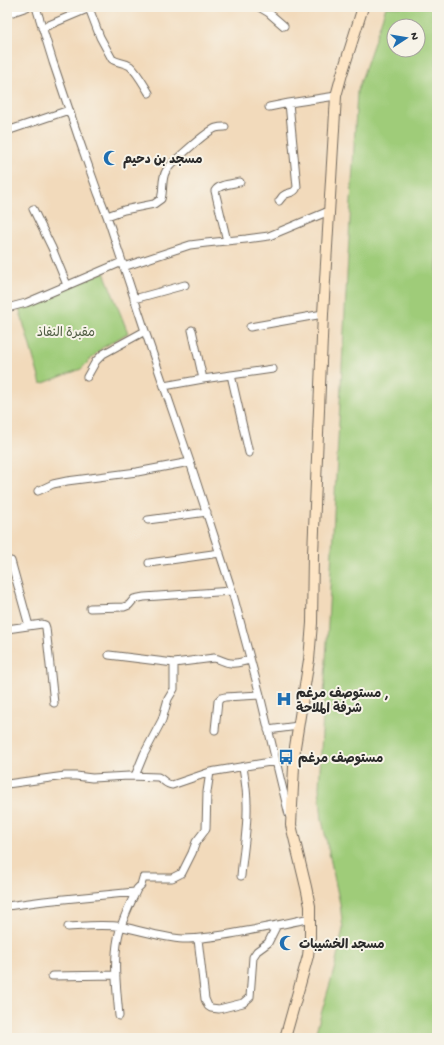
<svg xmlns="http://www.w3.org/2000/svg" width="444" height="1045" font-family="'Gochi Hand','Playpen Sans Arabic',sans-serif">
<rect width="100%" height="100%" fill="#f7f3e8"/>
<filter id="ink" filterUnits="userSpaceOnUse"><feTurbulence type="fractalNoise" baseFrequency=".025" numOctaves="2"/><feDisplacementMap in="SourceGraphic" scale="8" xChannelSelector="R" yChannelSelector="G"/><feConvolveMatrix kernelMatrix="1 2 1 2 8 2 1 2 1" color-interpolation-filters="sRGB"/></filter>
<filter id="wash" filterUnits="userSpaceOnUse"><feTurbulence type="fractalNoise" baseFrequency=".012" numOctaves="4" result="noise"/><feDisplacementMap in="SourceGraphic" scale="16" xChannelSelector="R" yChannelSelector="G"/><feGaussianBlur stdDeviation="0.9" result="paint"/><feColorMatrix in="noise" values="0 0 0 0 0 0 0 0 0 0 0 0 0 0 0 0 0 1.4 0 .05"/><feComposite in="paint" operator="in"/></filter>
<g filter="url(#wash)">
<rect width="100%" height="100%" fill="#f2dabb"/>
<path fill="#9fcc79" stroke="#657c52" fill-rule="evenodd" d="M386 7H437V1038H314L334 970 343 929 340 904 322 820 319 788 357 92ZM394 26H418V50H394Z
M104 272 128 333 102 348 81 369 41 384 19 308Z"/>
</g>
<g filter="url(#ink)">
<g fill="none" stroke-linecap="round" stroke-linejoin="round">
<defs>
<path id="minor" d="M36 7 53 62 81 145 98 193 107 216 145 331 190 462 232 591 260 695 289 815
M259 7 269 13 284 26
M89 8 100 37 112 59C117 63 124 62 130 66 137 72 144 85 149 93
M7 14 27 7
M42 28 87 9 90 7
M269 107 289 103 336 96
M7 131 69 110
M279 201C280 200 282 197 283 196 289 191 294 195 297 187L289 103
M33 209 52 248 67 285
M107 216 124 210 154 204 161 199C164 190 161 179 166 171 171 163 207 131 216 128 219 127 222 127 225 127
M227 241 215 191C219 184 232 184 240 182
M123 267 190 245 206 243 246 239 269 236 329 211
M134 299 185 285
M7 308 26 303 122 262
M250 327 323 314
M192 330 203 379
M231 375 249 453
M87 377 96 361 103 354 145 331
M164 386 203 379 273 369
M38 491 53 484 67 481 137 472 190 462
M148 520 207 512
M11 561 29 626
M149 563 220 553
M90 608 124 607 129 605 134 599 144 597 232 591
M7 629 42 624 45 625 46 628 54 703
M109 655 174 663 214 658C221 659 225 663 231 663 237 664 244 661 250 660
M215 730 218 701 221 698 225 697 260 695
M268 730 298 726
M135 776 144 754 162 720 168 699 174 689V663
M7 784 65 776H76L92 778 129 776 158 777C163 779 166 785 172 785L210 772 276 761
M241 876C243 852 248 828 247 804 247 791 245 779 243 767
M7 906 44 901 135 892
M68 927C86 926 105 924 123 927 143 931 163 938 183 939 205 939 226 935 247 931 268 927 289 923 310 918
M198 939 205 999 208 1006 211 1008 219 1009 243 1003 250 997 253 957 257 951 268 943 277 925
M52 976 116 975
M119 1016C117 991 113 964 118 938 121 921 130 905 137 889L141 885 143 878H172L182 873 192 853 196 842 206 829 207 792 210 772"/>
<path id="secondary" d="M285 1038 308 956 310 938V906L306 887 291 825 295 747 309 660 312 623 313 554 323 314 336 96 342 74 363 7"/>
</defs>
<use href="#minor" stroke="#71685d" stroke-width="9"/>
<use href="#secondary" stroke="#71685d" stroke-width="12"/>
<use href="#minor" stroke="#fff" stroke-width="7"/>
<use href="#secondary" stroke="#fde5c5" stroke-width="10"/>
</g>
</g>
<defs>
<symbol id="mosque-bare" viewBox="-9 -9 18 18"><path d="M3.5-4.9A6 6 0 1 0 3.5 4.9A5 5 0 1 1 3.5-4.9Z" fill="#1f6fb2" stroke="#f7f3e8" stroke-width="2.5" paint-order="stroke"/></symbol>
<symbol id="hospital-bare" viewBox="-9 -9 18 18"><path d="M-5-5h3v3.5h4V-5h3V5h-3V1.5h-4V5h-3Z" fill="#1f6fb2" stroke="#f7f3e8" stroke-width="2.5" paint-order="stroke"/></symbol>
<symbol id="bus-bare" viewBox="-9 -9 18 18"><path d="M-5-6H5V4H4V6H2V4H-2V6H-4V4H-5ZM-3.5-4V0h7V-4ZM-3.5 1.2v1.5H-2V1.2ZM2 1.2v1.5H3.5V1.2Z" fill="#1f6fb2" stroke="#f7f3e8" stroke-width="2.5" paint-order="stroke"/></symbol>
</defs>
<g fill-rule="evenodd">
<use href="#mosque-bare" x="100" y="147" width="22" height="22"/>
<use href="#hospital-bare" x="273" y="688" width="22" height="22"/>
<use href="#bus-bare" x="275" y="746" width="22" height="22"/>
<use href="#mosque-bare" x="276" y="932" width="22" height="22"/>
</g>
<g text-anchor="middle" stroke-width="4" stroke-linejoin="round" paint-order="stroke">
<g font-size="13" font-weight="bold" fill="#2b2b2b" stroke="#f7f3e8" text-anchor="start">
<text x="123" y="163">مسجد بن دحيم</text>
<text x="296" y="697">مستوصف مرغم ,<tspan x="296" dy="15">شرفة الملاحة</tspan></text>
<text x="298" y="762">مستوصف مرغم</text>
<text x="299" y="948">مسجد الخشيبات</text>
</g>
<g font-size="13" fill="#4e5b42" stroke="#f7f3e8">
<text x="66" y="336">مقبرة النفاذ</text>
</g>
</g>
<rect width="444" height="1045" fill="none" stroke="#f7f3e8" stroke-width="24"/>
<g transform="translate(406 38) rotate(78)"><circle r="19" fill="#f7f3e8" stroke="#a5a39c"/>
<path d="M0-3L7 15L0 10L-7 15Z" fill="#1f6fb2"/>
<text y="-6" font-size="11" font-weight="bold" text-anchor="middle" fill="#2b2b2b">N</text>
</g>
</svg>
